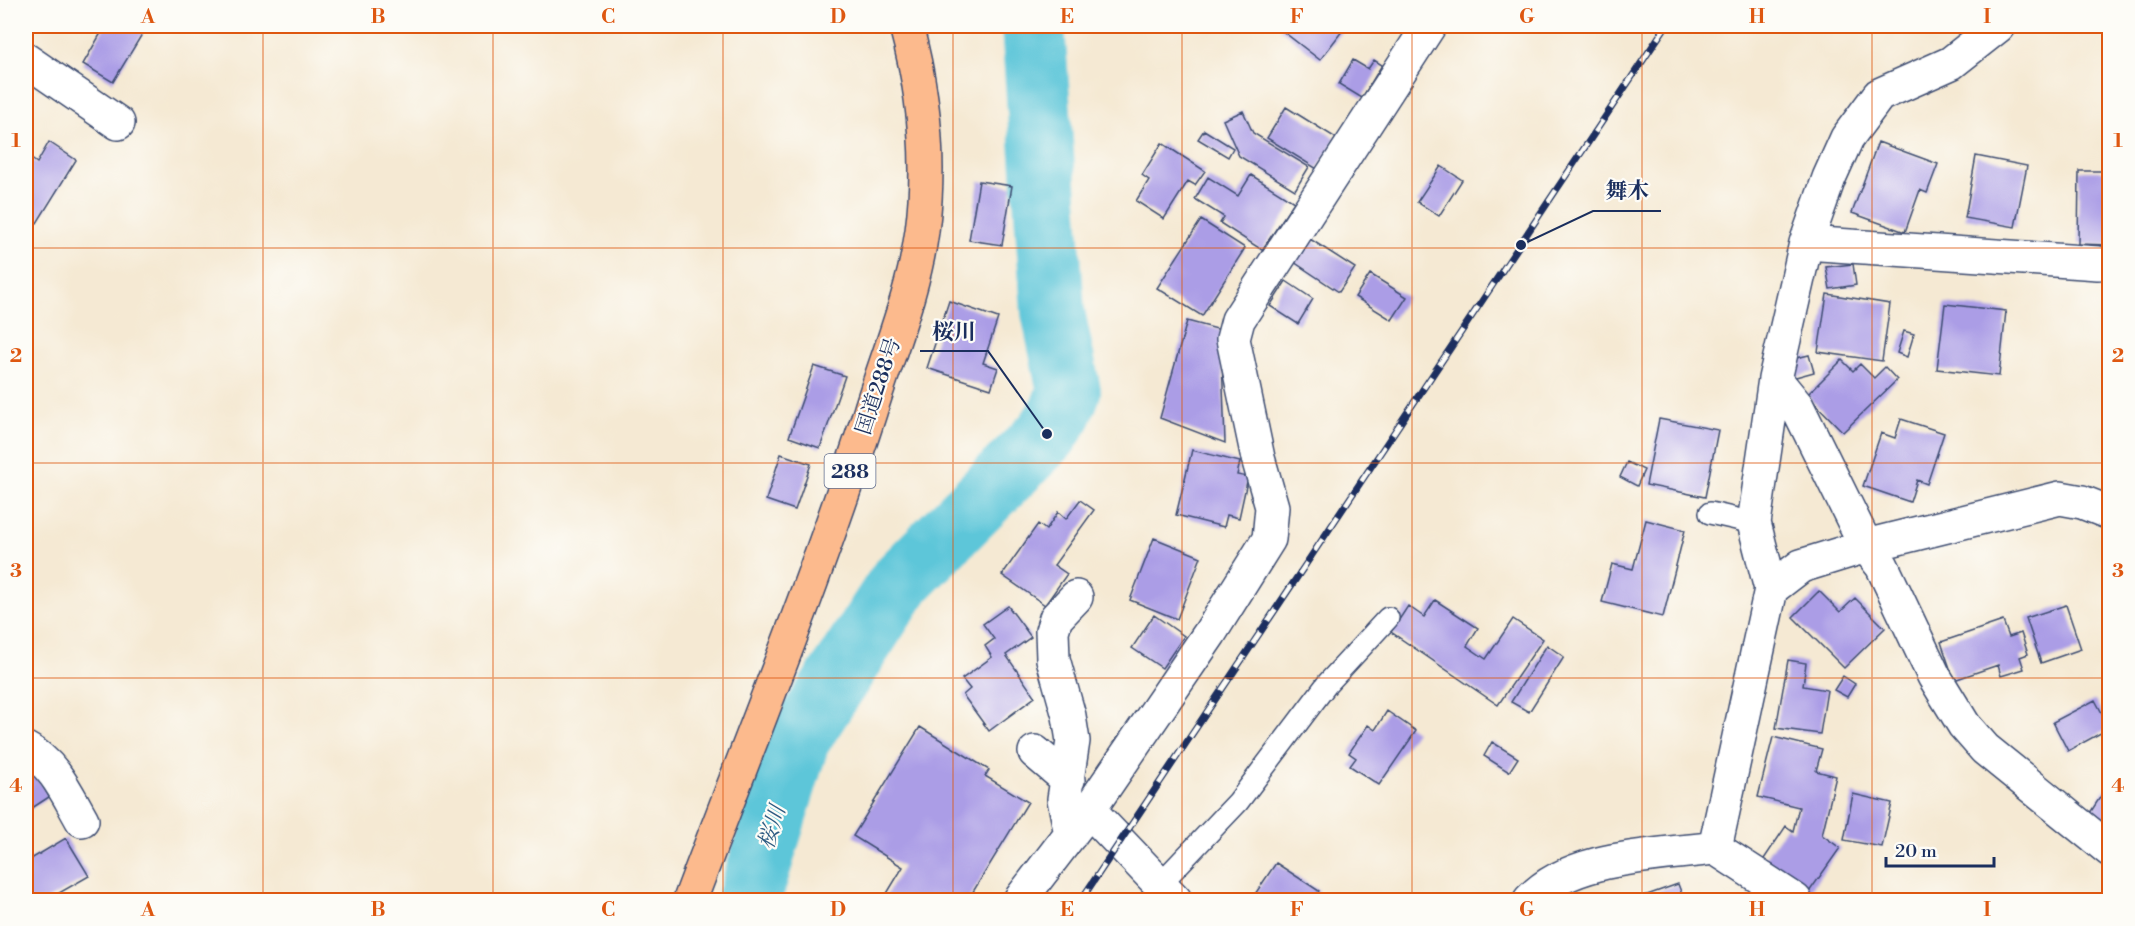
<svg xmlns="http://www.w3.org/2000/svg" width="2135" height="926" font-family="'Libre Bodoni','Noto Serif JP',serif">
<rect width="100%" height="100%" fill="#fdfcf7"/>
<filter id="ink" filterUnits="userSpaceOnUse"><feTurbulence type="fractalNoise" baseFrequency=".0167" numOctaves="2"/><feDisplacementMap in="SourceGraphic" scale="12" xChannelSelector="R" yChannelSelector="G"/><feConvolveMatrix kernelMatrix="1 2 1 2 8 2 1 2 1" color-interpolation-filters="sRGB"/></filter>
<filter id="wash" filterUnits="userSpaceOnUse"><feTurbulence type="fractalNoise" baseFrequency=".008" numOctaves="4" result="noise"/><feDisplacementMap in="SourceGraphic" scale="24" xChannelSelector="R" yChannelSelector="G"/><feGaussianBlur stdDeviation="1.35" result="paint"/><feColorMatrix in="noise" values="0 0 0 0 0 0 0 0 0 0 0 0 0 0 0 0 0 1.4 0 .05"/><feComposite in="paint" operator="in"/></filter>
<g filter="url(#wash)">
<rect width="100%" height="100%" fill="#f5e9d3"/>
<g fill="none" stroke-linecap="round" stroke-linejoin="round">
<path stroke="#5dc6d9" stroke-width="64" d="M749 900 798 740 900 582 1047 434 1061 412 1069 391 1053 312 1033 26"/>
</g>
<g id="blocks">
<path fill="#ab9de6" d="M105 26H147L113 82 83 64Z
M1282 26H1346L1320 60 1280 29Z
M1353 60 1368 69 1374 60 1382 65 1362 98 1339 84Z
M1286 107 1336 138 1317 169 1267 138Z
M1243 111 1253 133 1309 167 1295 190 1239 156 1223 120Z
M1204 130 1233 148 1228 157 1198 139Z
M49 142 76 160 37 223 26 215V165L30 158 37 163Z
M1878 142 1938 164 1927 193 1920 190 1905 232 1852 213Z
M1162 143 1205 171 1195 185 1188 181 1164 219 1136 201 1149 180 1142 175Z
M1976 156 2027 166 2015 227 1965 218Z
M1441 166 1462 180 1439 216 1417 202Z
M2079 171H2110V245L2078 244Z
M1251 175 1294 202 1262 250 1220 223 1224 217 1195 199 1208 177 1238 196Z
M979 181 1012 186 1002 245 969 240Z
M1201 220 1245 248 1202 316 1157 288Z
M1310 239 1355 268 1339 292 1294 262Z
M1853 264 1856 285 1830 289 1826 267Z
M1370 274 1407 297 1392 320 1355 297Z
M1286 281 1313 299 1298 324 1270 306Z
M1827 294 1890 304 1882 361 1818 352Z
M949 301 998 318 983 363 998 368 991 389 927 368Z
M1945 304 2006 311 1999 376 1937 369Z
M1187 321 1221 330 1225 443 1160 418Z
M1904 331 1914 334 1907 357 1897 353Z
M1809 355 1814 372 1792 378 1788 360Z
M1842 360 1853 371 1860 364 1874 378 1885 367 1897 380 1843 432 1807 395Z
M814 366 845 376 820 448 789 437Z
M1659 419 1718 430 1705 497 1646 485Z
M1901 419 1944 433 1927 484 1917 480 1910 502 1863 486 1881 433 1895 438Z
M1192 450 1240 462 1237 475 1248 477 1239 518 1227 515 1224 527 1176 515Z
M781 454 811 464 795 510 766 500Z
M1627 462 1644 470 1637 486 1620 477Z
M1080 500 1094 510 1054 565 1067 574 1045 605 1002 575 1038 524 1046 530 1058 512 1066 519Z
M1646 520 1685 530 1663 617 1602 602 1612 564 1633 569Z
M1154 538 1201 557 1177 619 1130 600Z
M1819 591 1840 612 1855 598 1885 628 1844 668 1793 617Z
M1435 600 1478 628 1467 646 1486 659 1513 619 1543 639 1498 705 1391 632 1408 606 1424 617Z
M2066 605 2081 649 2041 663 2026 618Z
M1008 606 1031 637 1006 655 1035 697 989 731 963 695 970 689 962 679 992 657 985 646 994 639 983 624Z
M1154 615 1184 636 1162 668 1132 648Z
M2003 621 2009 637 2021 633 2028 654 2020 657 2024 669 2001 676 1998 665 1954 680 1941 642Z
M1547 645 1564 657 1529 712 1511 702Z
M1788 660 1806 663 1803 686 1827 690 1820 734 1776 728Z
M1843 676 1855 684 1847 697 1834 690Z
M2095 700 2110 728 2068 751 2053 722Z
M1387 711 1416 731 1379 785 1350 766 1356 758 1349 753 1368 725 1375 730Z
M920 727 989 770 985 776 1028 802 968 900H883L903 867 853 836Z
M1773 737 1822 749 1816 771 1836 776 1822 835 1840 848 1809 892 1762 862 1786 826 1793 831 1799 807 1758 797Z
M1492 742 1518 758 1509 772 1484 756Z
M30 764 49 797 26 812V767Z
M2110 782V826L2106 832 2086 819Z
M1853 794 1892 803 1882 847 1844 840Z
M66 838 89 876 47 900H26V862Z
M1276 863 1319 891 1312 900H1251Z
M1678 884 1684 900H1633Z"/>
</g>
</g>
<g filter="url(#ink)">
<use href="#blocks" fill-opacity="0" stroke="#3c4b70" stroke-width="1.5"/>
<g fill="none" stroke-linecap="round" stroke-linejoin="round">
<defs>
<path id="service" d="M1710 513 1754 523
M1159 885 1238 802 1327 684 1388 618"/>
<path id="minor" d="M26 60 118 123
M1806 243 1829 178 1847 138 1879 95 1951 63 1998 26
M1775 379 1797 406 1866 546 2060 498 2082 502 2110 513
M1771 589 1754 523 1775 379 1806 243 2098 263
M26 749C54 763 67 794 82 820
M1035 752 1068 780
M1089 810 1175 900
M1071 834 1064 799 1073 741 1069 716 1053 659 1052 631 1056 618 1076 597
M1715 848 1795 900
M1020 900 1089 810 1210 633 1269 539 1272 507 1258 458 1233 339 1238 320 1429 26
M1530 900C1572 855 1657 856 1715 848L1771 589 1801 566 1866 546 1882 566 1934 676 1964 725 1985 749 2110 850"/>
<path id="trunk" d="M690 900C751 738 817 577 870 412 888 353 914 292 922 231 931 162 924 92 906 26"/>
</defs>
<use href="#service" stroke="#3c4b70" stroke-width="24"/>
<use href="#minor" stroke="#3c4b70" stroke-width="36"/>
<use href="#trunk" stroke="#3c4b70" stroke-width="36"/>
<use href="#service" stroke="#fff" stroke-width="21"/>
<use href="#minor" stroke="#fff" stroke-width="33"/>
<use href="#trunk" stroke="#fcba8d" stroke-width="33"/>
<defs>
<path id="rail" d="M1081 900 1666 26"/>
</defs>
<use href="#rail" stroke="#1b2f5e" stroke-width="7"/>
<use href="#rail" stroke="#fdfcf7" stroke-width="4.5" stroke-dasharray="14" stroke-linecap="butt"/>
</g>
</g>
<path fill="none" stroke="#de5710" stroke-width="1.5" stroke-opacity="0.55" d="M263 26V900M493 26V900M723 26V900M953 26V900M1182 26V900M1412 26V900M1642 26V900M1872 26V900M26 248H2110M26 463H2110M26 678H2110"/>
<g text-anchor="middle" stroke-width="4.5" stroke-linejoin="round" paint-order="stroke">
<rect fill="#fdfcf7" stroke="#5f6c8c" stroke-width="1.5" x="824.5" y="454" width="51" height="34" rx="4.5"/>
<g font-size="20" font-weight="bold" fill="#1b2f5e">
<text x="850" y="478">288</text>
</g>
<g font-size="21" fill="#1b2f5e" stroke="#fdfcf7">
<text transform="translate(878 386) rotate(-72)" y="7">国道288号</text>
</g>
<g font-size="22" font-style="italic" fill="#2f5c83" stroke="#fdfcf7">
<text transform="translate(771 827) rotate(-73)" y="8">桜川</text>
</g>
</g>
<path fill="none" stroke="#1b2f5e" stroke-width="2" d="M1521 245L1593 211H1661M1047 434L988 351H920"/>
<g fill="#1b2f5e" stroke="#fdfcf7" stroke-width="2">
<circle cx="1521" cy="245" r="6"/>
<circle cx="1047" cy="434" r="6"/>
</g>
<g font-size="22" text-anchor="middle" font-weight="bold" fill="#1b2f5e" stroke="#fdfcf7" stroke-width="4.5" stroke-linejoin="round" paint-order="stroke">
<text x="1627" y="198">舞木</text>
<text x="954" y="339">桜川</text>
</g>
<rect width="2135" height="926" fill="none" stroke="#fdfcf7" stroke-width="66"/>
<path d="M1886 857v9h108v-9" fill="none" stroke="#1b2f5e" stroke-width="3"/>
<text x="1895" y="857" font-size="18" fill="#1b2f5e" stroke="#fdfcf7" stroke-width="4.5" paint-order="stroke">20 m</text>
<rect x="33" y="33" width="2069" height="860" fill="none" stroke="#de5710" stroke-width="2"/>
<g font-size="20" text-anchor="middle" font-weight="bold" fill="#de5710">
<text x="148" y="23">A</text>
<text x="378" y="23">B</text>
<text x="608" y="23">C</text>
<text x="838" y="23">D</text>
<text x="1067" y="23">E</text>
<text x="1297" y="23">F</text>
<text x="1527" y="23">G</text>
<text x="1757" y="23">H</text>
<text x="1987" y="23">I</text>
<text x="16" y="147">1</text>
<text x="2118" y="147">1</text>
<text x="16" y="362">2</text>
<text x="2118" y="362">2</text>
<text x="16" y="577">3</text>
<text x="2118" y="577">3</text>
<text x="16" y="792">4</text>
<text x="2118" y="792">4</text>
<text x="148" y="916">A</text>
<text x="378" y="916">B</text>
<text x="608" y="916">C</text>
<text x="838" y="916">D</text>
<text x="1067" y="916">E</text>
<text x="1297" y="916">F</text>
<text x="1527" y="916">G</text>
<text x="1757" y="916">H</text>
<text x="1987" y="916">I</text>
</g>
</svg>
